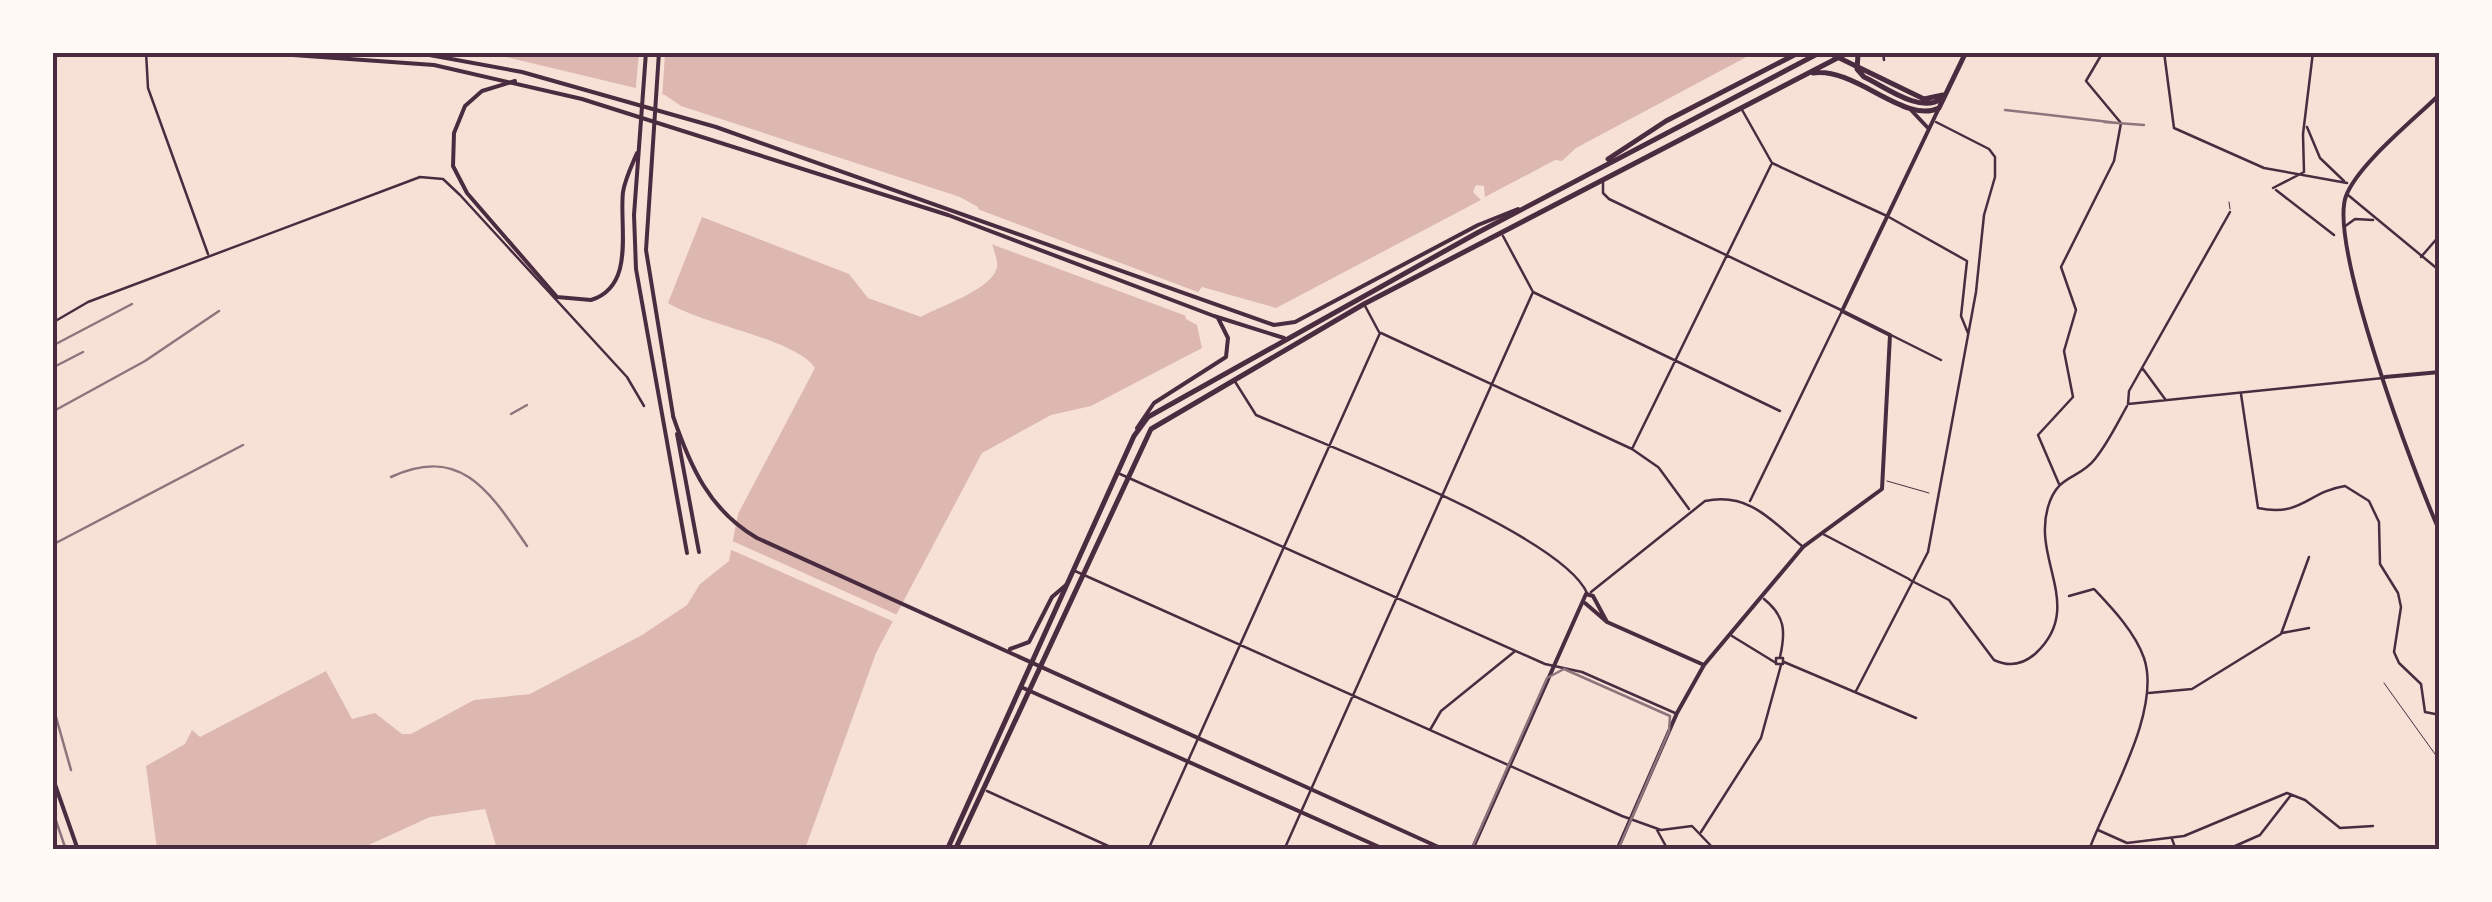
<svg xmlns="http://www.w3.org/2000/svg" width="2492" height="902" font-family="'Times New Roman',serif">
<rect width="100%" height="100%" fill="#f7e1d7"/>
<path fill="#dcb8b0" d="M489 53H1754L1576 148 1562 161 1555 160 1485 197 1484 186 1476 185 1473 192 1481 200 1276 308 1202 287 1184 311 1186 319 1197 325 1202 348 1091 406 1051 415 982 453 876 653 805 849H497L485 809 430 817 360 849H157L146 766 185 744 192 730 200 737 326 671 352 719 375 713 402 734H411L474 700 530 694 642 635 687 605 700 584 729 561 738 514 815 368C796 339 703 325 668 303L702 217 849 274 868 298 921 317C940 306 1001 287 997 262 994 245 983 224 978 207L960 197 681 106 665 95Z"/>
<path fill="#f7e1d7" d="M639 53H665L662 100 635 96Z
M964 204 1203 294 1189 312 1200 321 983 241 973 209Z
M728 539 902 617 899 624 727 548Z"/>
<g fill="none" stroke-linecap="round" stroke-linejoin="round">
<path stroke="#4a2c40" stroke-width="1" d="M2229 202 2230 209
M1887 481 1929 493
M2384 683 2440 761
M2438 846 2440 827"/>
<path stroke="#4a2c40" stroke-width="2.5" d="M1883 52 1884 60
M2164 52 2174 128 2264 168 2347 183
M2307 127 2320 158 2344 181
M2273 188 2304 172 2303 134 2313 52
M2276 190 2334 235
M2241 394 2258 508C2303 517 2307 492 2345 486L2369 501 2379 522 2380 564 2398 593 2401 607 2394 652 2399 663 2421 684 2425 712 2440 715
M1659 468 1689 509
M2059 484 2038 435 2073 397 2064 351 2076 310 2061 267 2114 161 2121 123 2086 81 2103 52
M1750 501 1842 311
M1910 580 1949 600 1994 660C2009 667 2023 665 2036 653 2085 607 2032 560 2048 507 2058 473 2079 480 2095 459 2108 443 2117 424 2127 406
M1591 592 1705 501C1748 492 1770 519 1802 546"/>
<path stroke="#4a2c40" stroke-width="2.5" d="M146 52 148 88 208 254
M1741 108 1772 163 1887 216 1967 261 1961 316 1968 333
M1603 182V193L1609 199 1841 310
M2348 195 2440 271
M2230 212 2129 391 2128 404 2383 378
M2344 227 2355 219 2373 220
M1503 236 1533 292 1780 411
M2421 257 2440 235
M1364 304 1379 332
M52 323 88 302 420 177 443 179 460 195 627 377 644 406
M1381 333 1632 449 1658 467
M1891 335 1941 360
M2143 369 2165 399
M1234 380 1256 415C1323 444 1561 534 1587 593
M1632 449 1771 165
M1120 474 1545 664 1582 672 1675 713
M1823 534 1909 579
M1075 571 1622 816 1661 830 1692 826 1715 850
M2069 596 2094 589C2112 608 2135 632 2144 658 2162 711 2108 798 2089 850
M1764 599C1785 616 1786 631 1780 657
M2282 633 2309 628
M1732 636 1776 663
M1776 658H1783V664H1776Z
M1784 662 1916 718
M1856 691 1928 552 1976 292 1984 215 1995 177V157L1989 149 1936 122
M2149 693 2192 689 2281 634 2309 557
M1430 730 1441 711 1514 652
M987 791 1117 850
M1657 830 1668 850
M2098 830 2127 843 2184 836 2287 793 2305 800 2340 828 2373 826
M1701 832 1761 738 1781 665
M2172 839 2176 850
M2438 849 2439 850
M1148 850 1380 333
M1284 850 1533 292
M2226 850 2260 835 2291 795"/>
<path stroke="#4a2c40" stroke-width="4" d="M1911 110 1928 128
M1585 603 1607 622 1704 665
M52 776 78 850
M1472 850 1586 594 1593 596 1607 622
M1617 850 1677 713 1704 665 1803 547 1882 489 1890 335 1842 311 1939 108"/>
<path stroke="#4a2c40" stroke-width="4" d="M249 52 434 65 582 99 948 215 1214 316 1284 338
M413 52 522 72 716 127 1274 325 1295 322 1478 225 1518 209
M646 52 634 215 636 269 687 553
M659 52 646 250 673 415
M515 81 482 91 465 106 454 133 453 166 467 193 557 297 591 300C636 286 619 227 623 192 625 179 632 165 637 153
M2440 94C2415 119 2358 164 2346 196 2328 244 2415 477 2440 532
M2385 377 2440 372
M673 416C690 466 709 510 757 538L1445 850
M1137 428 1154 403 1226 357 1228 338 1218 318
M677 434 699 552
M1010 649 1029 642 1052 597 1066 585
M1021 687 1386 850"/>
<path stroke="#4a2c40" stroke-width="5" d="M1827 52 1924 99 1943 95
M1858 55 1857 69 1864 77C1884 86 1920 114 1941 99
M1813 73C1856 67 1905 125 1939 108L1966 52
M1608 159 1666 121 1800 52
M947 850 1134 436 1148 417 1477 233 1821 52
M955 850 1151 429 1364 304 1849 52"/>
<path stroke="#8f747c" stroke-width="2.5" d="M1471 850 1547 678 1564 669 1670 716 1669 731 1618 850"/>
<path stroke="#8f747c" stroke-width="2.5" d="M2005 110 2118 123
M2104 122 2144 125
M52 346 132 304
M52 368 83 352
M52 412 145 361 219 311
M511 414 527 405
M391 477C461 444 490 492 527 546
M52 545 243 445
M52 703 71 770
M52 809 66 850"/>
</g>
<rect width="2492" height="902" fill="none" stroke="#fffaf5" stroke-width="110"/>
<rect x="55" y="55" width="2382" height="792" fill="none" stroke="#4a2c40" stroke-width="4"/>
</svg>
